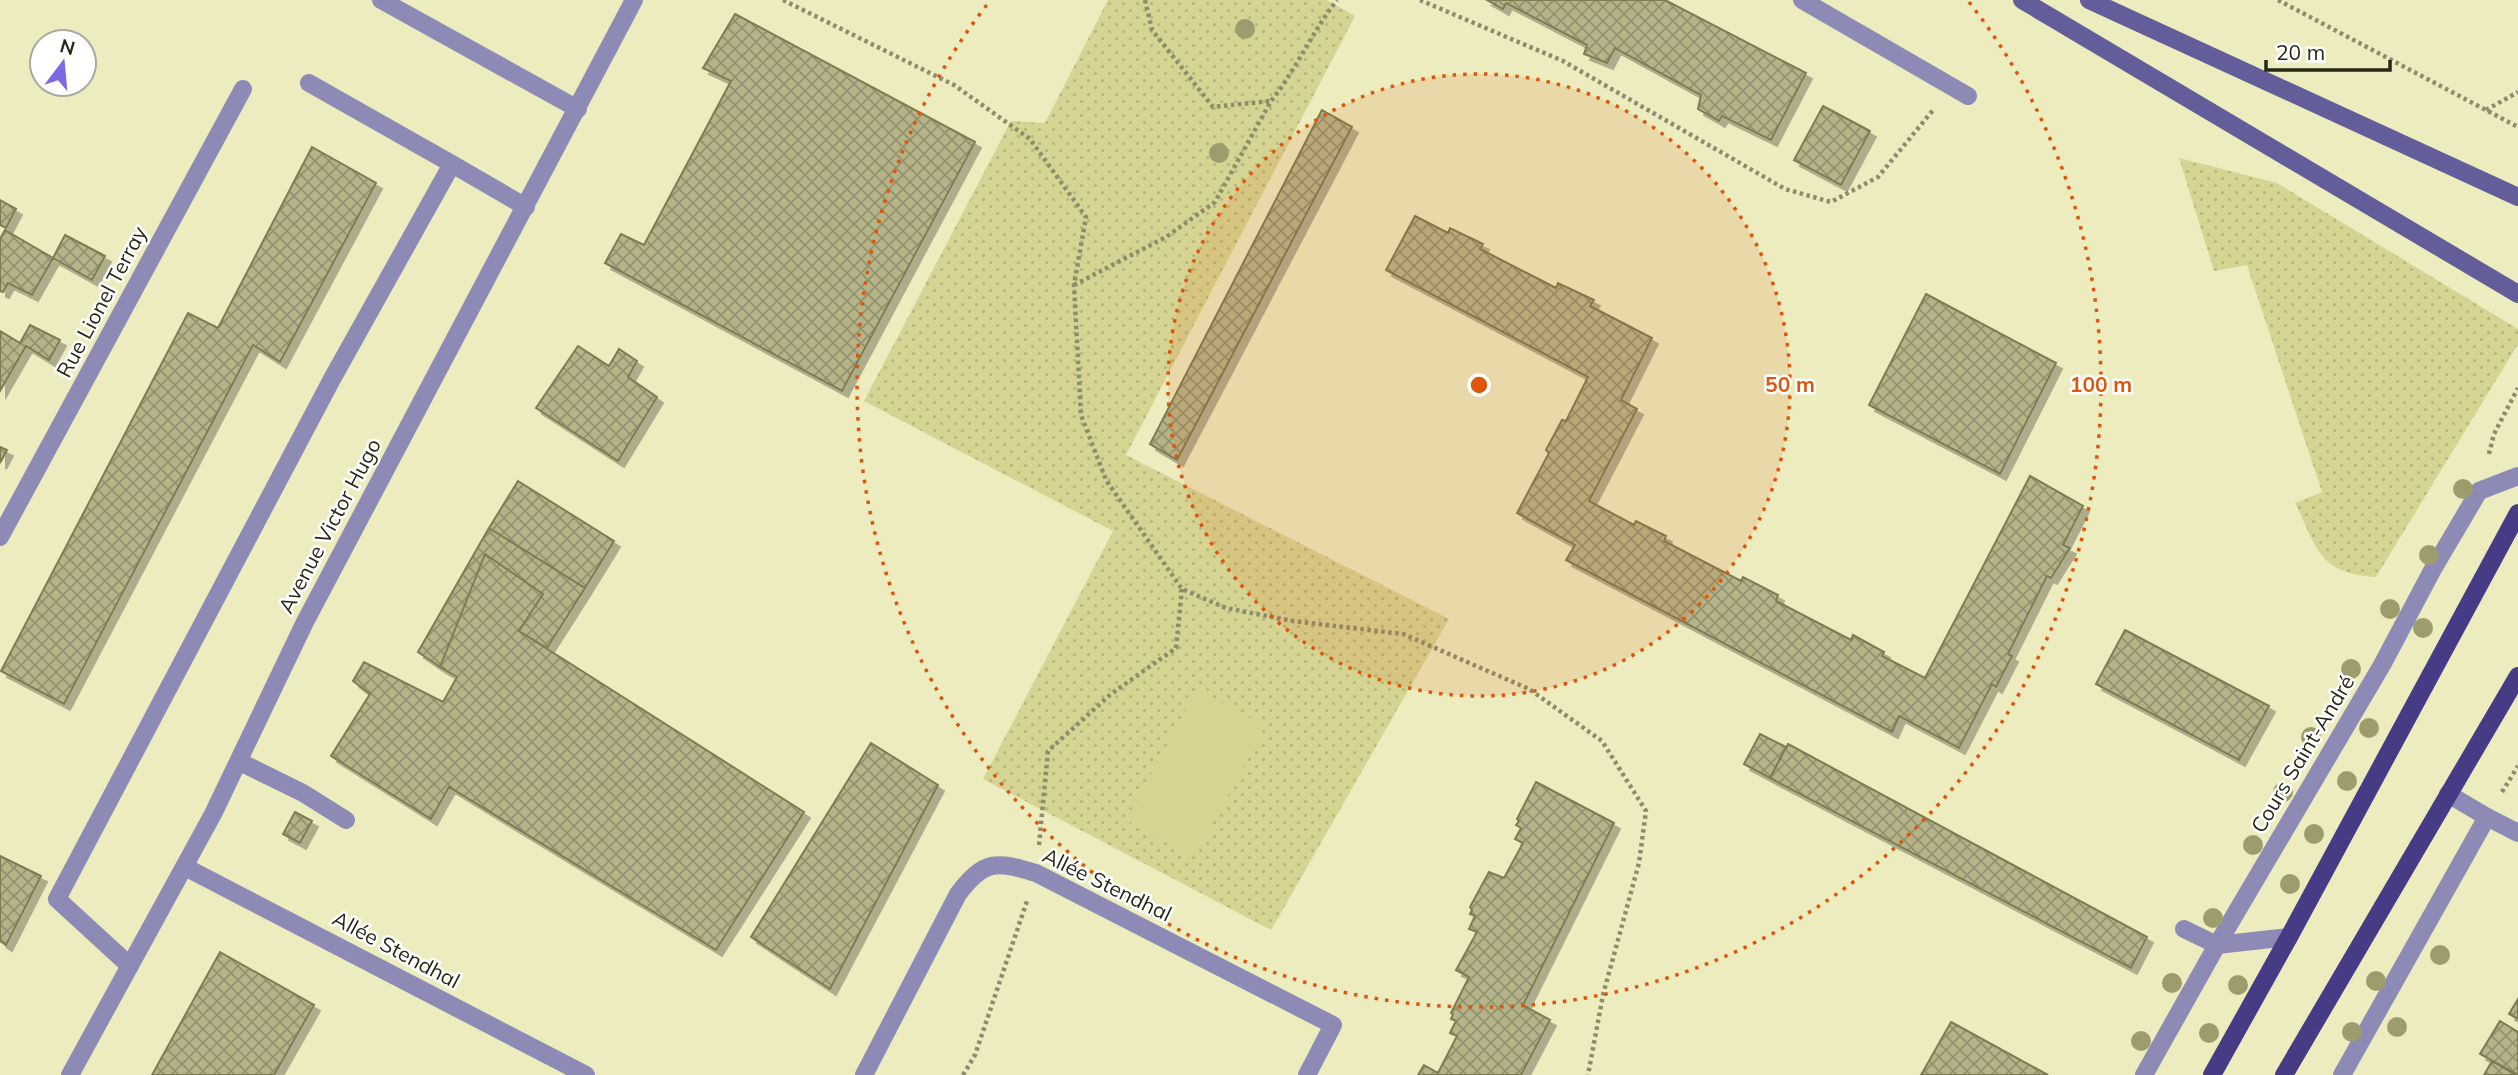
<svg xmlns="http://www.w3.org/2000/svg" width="2518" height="1075" font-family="Mulish,sans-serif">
<defs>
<pattern id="green-dots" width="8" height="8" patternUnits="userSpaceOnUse" patternTransform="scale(1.75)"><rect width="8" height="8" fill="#d5d492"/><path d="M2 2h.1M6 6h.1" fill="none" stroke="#b7b67d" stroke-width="1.8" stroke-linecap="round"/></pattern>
<pattern id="building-cross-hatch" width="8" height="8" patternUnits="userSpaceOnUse" patternTransform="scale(1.75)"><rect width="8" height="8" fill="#b5b489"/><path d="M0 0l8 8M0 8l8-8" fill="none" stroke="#93926f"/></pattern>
<filter id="shadow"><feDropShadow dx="6" dy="6" stdDeviation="0" flood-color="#0004"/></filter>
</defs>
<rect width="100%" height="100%" fill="#ececbf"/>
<path fill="url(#green-dots)" d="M1108 0H1327L1355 16 1126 455 1449 619 1271 930 983 779 1113 531 864 401 1011 121 1045 123Z
M2179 158 2277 183 2518 329V344L2376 577C2318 573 2318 549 2295 503L2322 492 2247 265 2214 271Z"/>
<path fill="#d5d492" d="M1197 690 1265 726 1195 857 1126 820Z"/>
<path fill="url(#building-cross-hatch)" stroke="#7d7c52" stroke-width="2" filter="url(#shadow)" d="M1487 0H1665L1806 73 1771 140 1722 116 1719 121 1698 109 1701 95 1615 48 1607 63 1584 54 1587 45 1506 3 1503 9Z
M735 14 975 142 842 391 605 263 621 234 644 245 731 81 703 68Z
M1823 106 1870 131 1841 185 1794 160Z
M1322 110 1352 127 1177 460 1150 444Z
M312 147 376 183 280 362 253 345 64 704 1 671 188 313 218 328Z
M0 200 16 209 6 228 0 225Z
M1415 216 1448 233 1450 228 1483 244 1480 249 1556 288 1558 283 1594 300 1590 306 1652 338 1621 400 1637 409 1589 501 1634 525 1636 521 1666 536 1664 541 1741 581 1743 577 1778 595 1776 601 1851 640 1853 635 1884 652 1882 656 1925 678 2030 476 2083 506 2063 545 2070 548 2051 578 2047 576 2008 654 2012 656 1996 687 1992 684 1959 748 1899 716 1892 732 1566 560 1575 545 1517 513 1549 453 1546 450 1562 420 1566 421 1588 377 1386 270Z
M5 230 53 258 32 295 8 283 3 292 0 291V239Z
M65 235 105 256 92 280 53 258Z
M1926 294 2056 363 2000 474 1869 405Z
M30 325 60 340 49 360 26 346 0 391V331L20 343Z
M578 346 609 366 619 349 637 361 628 377 657 397 618 461 536 408Z
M0 447 7 450 0 463Z
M518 481 614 541 585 588 489 528Z
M489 528 585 588 547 648 519 631 543 594 485 554 440 667 418 652Z
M485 554 543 594 519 631 804 812 716 950 449 787 431 819 331 756 370 694 353 681 364 662 443 702 457 677 440 667Z
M2125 630 2269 706 2239 760 2096 684Z
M1760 734 1786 747 1770 778 1744 764Z
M871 743 938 785 830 989 751 937Z
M1788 744 2147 937 2131 968 1770 778Z
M1536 782 1614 823 1523 1005 1550 1020 1521 1075H1418L1424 1065 1438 1073 1457 1036 1450 1033 1456 1021 1451 1019 1453 1014 1451 1013 1469 977 1456 970 1477 932 1469 929 1475 916 1470 914 1472 910 1470 907 1489 872 1504 878 1523 843 1515 839 1521 828 1516 825 1519 821 1517 819Z
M295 812 312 821 300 843 283 834Z
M0 856 41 876 6 945 0 941Z
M220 952 314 1005 274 1075H152Z
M2518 999V1019L2509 1014Z
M2500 1021 2518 1032V1075L2480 1054Z
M1951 1022 2048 1075H1921Z
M2492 1061 2516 1075H2484Z"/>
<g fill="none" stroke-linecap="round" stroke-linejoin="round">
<path stroke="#8d8d6e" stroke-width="4.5" stroke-dasharray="3.5 3.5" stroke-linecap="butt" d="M783 0 954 85 1030 139 1086 217 1074 285 1081 415 1106 480 1182 589 1226 608 1293 621 1403 634 1529 689 1602 741 1646 811 1639 863 1603 995 1588 1075
M1145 0 1152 30 1213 107 1270 101
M1420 0 1563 61 1785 189 1831 202 1878 177 1934 109
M2278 0 2518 127
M2486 110 2518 92
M1074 285 1166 237 1215 202 1271 101C1296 70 1312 32 1337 0
M2489 454 2494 434 2518 388
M2502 792 2518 766
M1039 845 1048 751 1111 694 1176 648 1182 589
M963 1075 975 1055 1027 901"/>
<path stroke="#8d8bb6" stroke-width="18" d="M381 0 578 109
M309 83 452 164
M240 762 303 793 346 820
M2487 817 2518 833
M130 966 57 899 332 379 452 164 526 207"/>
<path stroke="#8d8bb6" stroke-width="18" d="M1802 0 1968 96
M0 537 243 89
M185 867 586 1075
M2184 929 2217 945 2289 937
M70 1075 213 814 305 622 634 0
M864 1075 958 894C985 859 996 861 1036 873L1333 1025 1307 1075
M2144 1075 2217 945 2382 665 2433 569 2479 491 2518 476
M2342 1075 2487 817 2448 794"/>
<path stroke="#635d9a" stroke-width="18" d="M2022 0 2518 294
M2089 0 2518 197"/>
<path stroke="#473b86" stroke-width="18" d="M2212 1075 2289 937 2518 513
M2284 1075 2518 676"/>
</g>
<g fill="#9d9c6d">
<circle cx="1245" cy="29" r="10"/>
<circle cx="1219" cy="153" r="10"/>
<circle cx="2463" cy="489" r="10"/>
<circle cx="2429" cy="555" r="10"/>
<circle cx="2390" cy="609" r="10"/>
<circle cx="2423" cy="628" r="10"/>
<circle cx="2351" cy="669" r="10"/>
<circle cx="2369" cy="728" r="10"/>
<circle cx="2311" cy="737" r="10"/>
<circle cx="2347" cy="781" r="10"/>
<circle cx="2283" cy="792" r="10"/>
<circle cx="2314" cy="834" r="10"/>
<circle cx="2253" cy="845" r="10"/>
<circle cx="2290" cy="884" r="10"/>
<circle cx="2213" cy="918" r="10"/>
<circle cx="2440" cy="955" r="10"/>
<circle cx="2376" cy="981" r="10"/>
<circle cx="2172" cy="983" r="10"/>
<circle cx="2238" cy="985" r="10"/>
<circle cx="2397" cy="1027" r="10"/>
<circle cx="2352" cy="1032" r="10"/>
<circle cx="2209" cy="1033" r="10"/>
<circle cx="2141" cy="1041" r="10"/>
</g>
<circle cx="1479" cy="385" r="311" fill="#de560c" fill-opacity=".12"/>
<g fill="none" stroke="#de560c" stroke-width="3.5" stroke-dasharray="3.5 7">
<circle cx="1479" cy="385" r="311"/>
<path d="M1969 2A622 622 0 1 1 989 2"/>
</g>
<g text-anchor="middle" stroke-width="5" stroke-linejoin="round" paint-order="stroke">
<g font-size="21" fill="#272716" stroke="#fff">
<text transform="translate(102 302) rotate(-62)" y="7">Rue Lionel Terray</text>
<text transform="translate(330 526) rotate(-62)" y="7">Avenue Victor Hugo</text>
<text transform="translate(2303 754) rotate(-59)" y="7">Cours Saint-André</text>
<text transform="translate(1107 885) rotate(26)" y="7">Allée Stendhal</text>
<text transform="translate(396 950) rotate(28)" y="7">Allée Stendhal</text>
</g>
</g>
<circle cx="1479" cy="385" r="10" fill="#de560c" stroke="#fff" stroke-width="3.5"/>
<g font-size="21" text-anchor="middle" font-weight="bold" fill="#de560c" stroke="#fff" stroke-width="5" stroke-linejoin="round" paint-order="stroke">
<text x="1790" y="392">50 m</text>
<text x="2101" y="392">100 m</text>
</g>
<g transform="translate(63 63) rotate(16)"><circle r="33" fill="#ffffff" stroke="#a9a9a2" stroke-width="2"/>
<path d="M0-5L12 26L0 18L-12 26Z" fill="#7c68e3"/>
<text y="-10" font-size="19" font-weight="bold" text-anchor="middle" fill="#272716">N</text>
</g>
<path d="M2266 60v10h124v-10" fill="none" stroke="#272716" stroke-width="3.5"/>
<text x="2276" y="60" font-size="21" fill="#272716" stroke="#ffffff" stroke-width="5" paint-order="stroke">20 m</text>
</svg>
